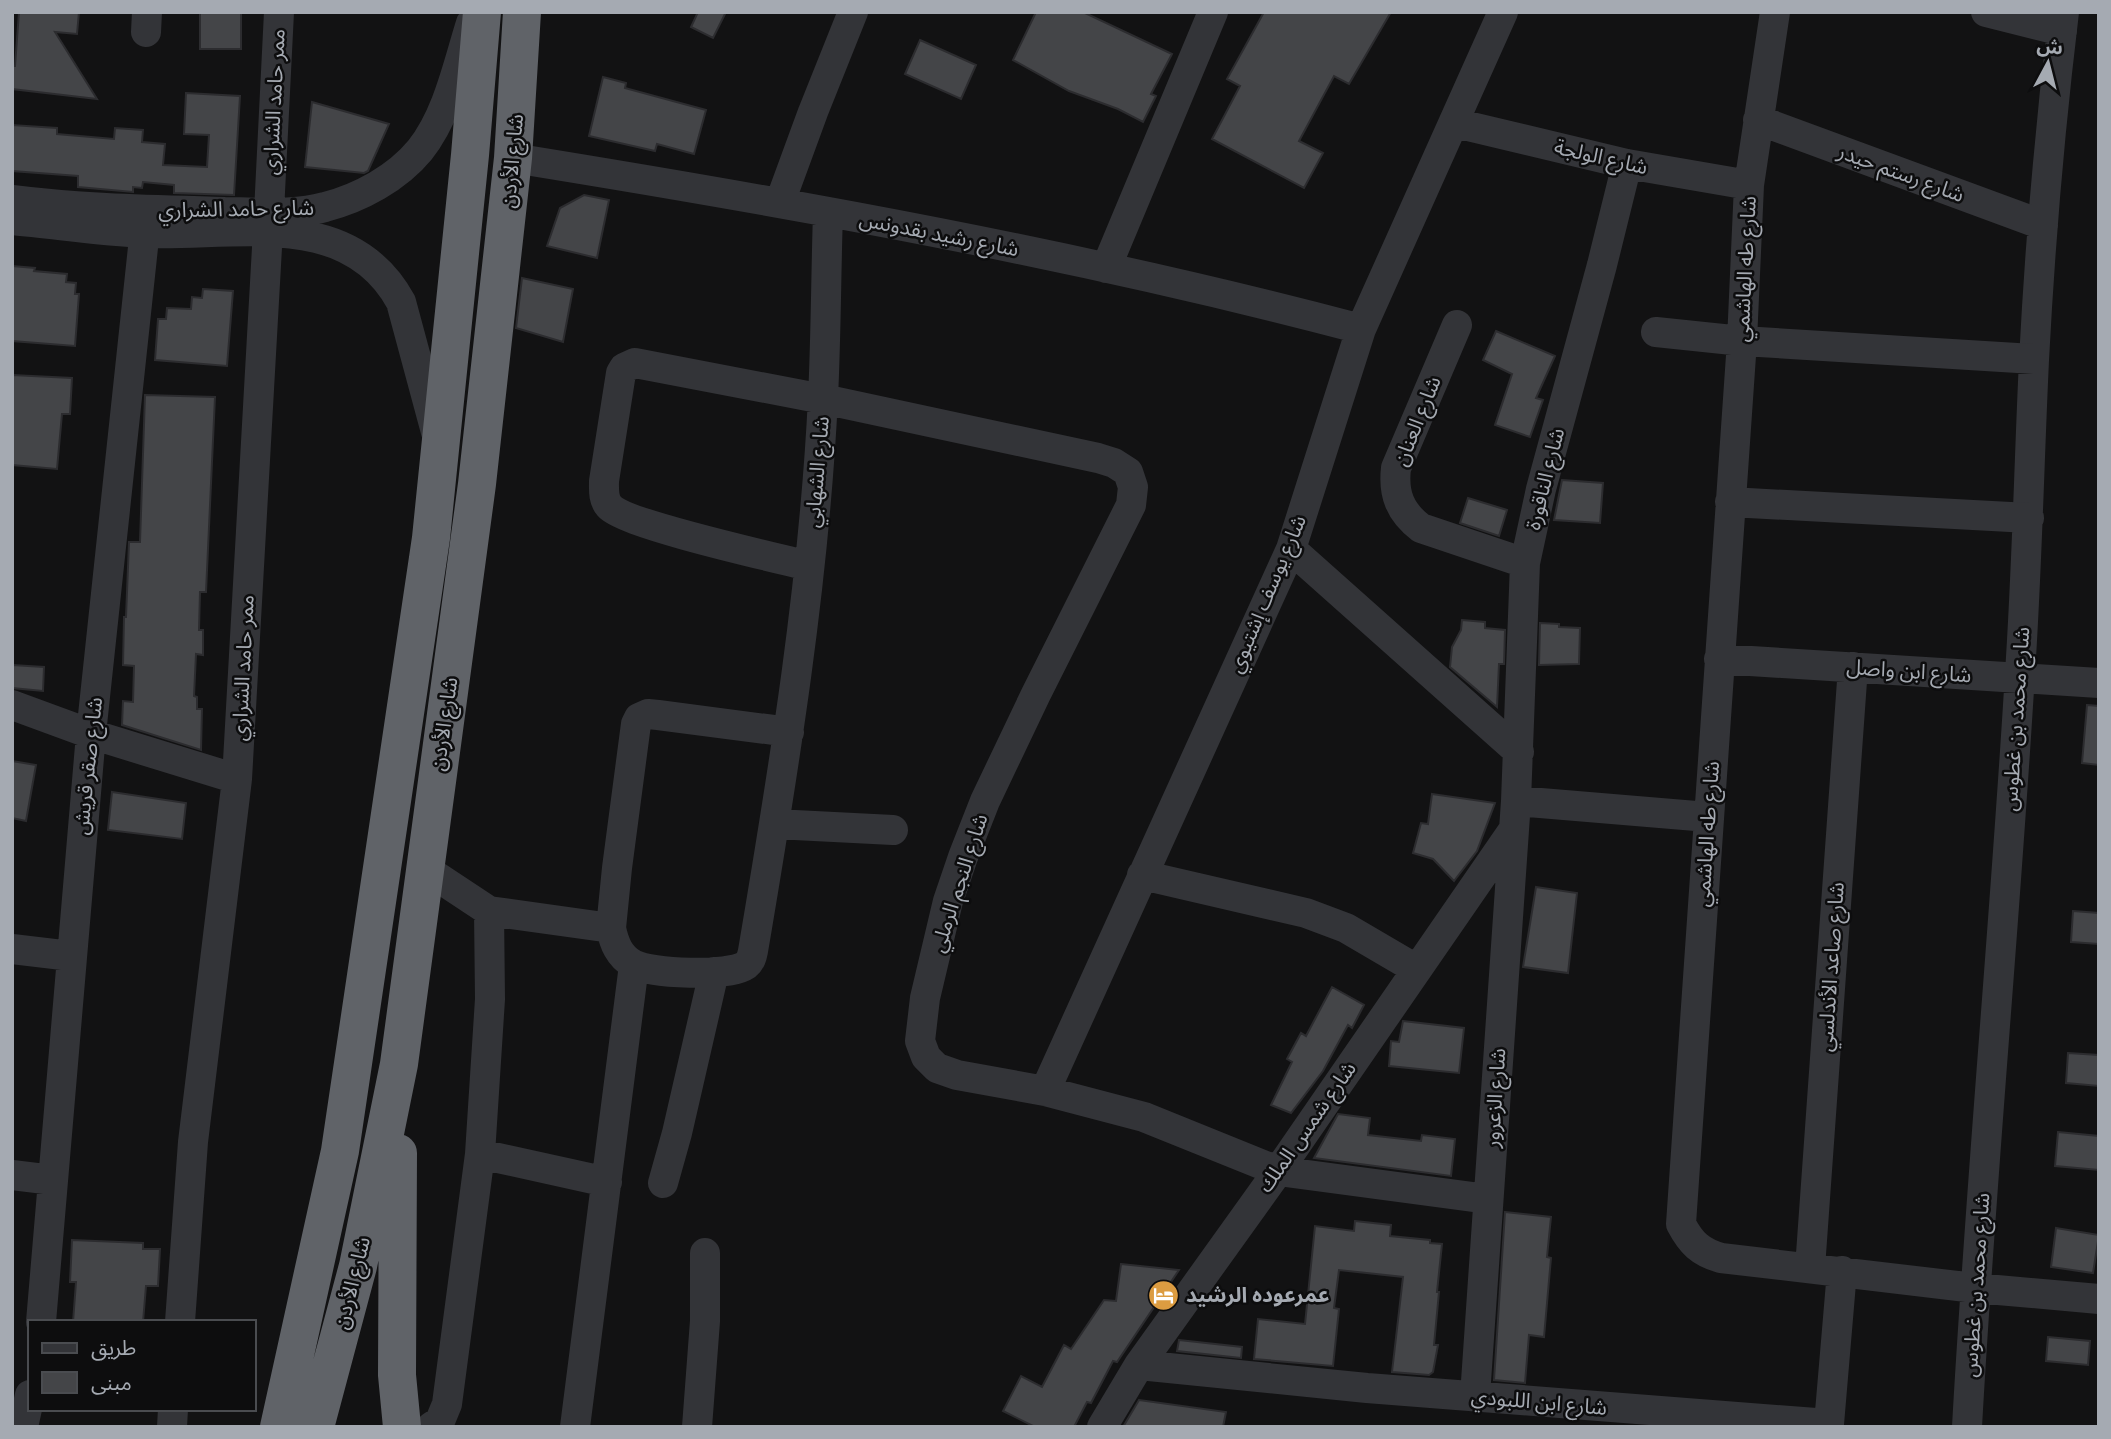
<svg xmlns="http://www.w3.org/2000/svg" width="2111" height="1439" font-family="'Roboto Condensed','Noto Sans Arabic',sans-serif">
<rect width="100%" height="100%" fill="#121213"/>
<path fill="#444548" stroke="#2c2c2f" stroke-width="2" d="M19 12H79L77 34 55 32 97 99 12 89V66H15Z
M200 12H241V49H200Z
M698 12H726L713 38 691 27Z
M1036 12H1083L1172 54 1151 94 1156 96 1143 122 1118 109 1069 91 1013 60Z
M1264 12H1391L1349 84 1334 76 1299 141 1323 153 1304 188 1212 139 1240 86 1227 79Z
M920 40 976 65 961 99 905 74Z
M603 77 626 83 625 88 706 110 694 154 657 144 655 151 589 136Z
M186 93 240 96 234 195 174 193V185L143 182 142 188 133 187V192L78 187V176L12 171V125L57 128V134L114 139 115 128 143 130 142 142 165 144 163 165 207 167 209 135 184 134Z
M312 102 389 124 368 171 364 173 305 167Z
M584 195 609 200 597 258 547 246 560 208Z
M12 266 35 268 34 271 67 274 66 282 76 283 75 294H79L75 346 12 341Z
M522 278 573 289 563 342 516 328Z
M203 289 233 291 227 366 155 360 158 319H166L167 308 191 309 192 297 202 298Z
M1496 331 1555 356 1536 398 1543 400 1530 437 1495 425 1512 374 1483 360Z
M12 375 72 378 70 414H62L57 469 12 465Z
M145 395 215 397 206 592H200L199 630H203V655L196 654 194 696 197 697V709H202L201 750 122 725 123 701 133 702 134 666 123 665 124 617H126L129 542H140Z
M1562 480 1603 483 1600 523 1554 520Z
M1468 498 1507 510 1499 536 1460 523Z
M1462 620 1485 622V628L1505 630 1504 664H1499L1497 707 1450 667 1452 647 1461 630Z
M1540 623 1559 624V627L1580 628 1579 664 1539 665Z
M12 665 44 667 43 691 12 688Z
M2087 705 2099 706V765L2082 763Z
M12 761 36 765 26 821 12 818Z
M112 792 186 803 182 839 108 830Z
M1432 794 1495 803 1477 851 1454 881 1433 859 1413 853 1421 823 1428 824Z
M1536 887 1577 893 1568 973 1523 967Z
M2073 911 2099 913V944L2071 942Z
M1332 987 1364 1005 1352 1028 1348 1025 1323 1071 1291 1113 1271 1105 1292 1062 1287 1059 1301 1033 1306 1036Z
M1403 1021 1464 1028 1459 1073 1389 1066 1391 1041 1399 1042Z
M2068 1053 2099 1055V1086L2066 1083Z
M1338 1114 1370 1118 1368 1135 1421 1141 1422 1135 1455 1139 1451 1176 1314 1158Z
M2058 1132 2099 1136V1170L2055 1166Z
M1505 1212 1551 1217 1547 1257 1551 1258 1544 1337 1529 1335 1525 1383 1494 1380Z
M1355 1221 1391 1225 1390 1236 1430 1240V1243L1442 1244 1437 1292H1439L1434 1345H1438L1433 1372 1429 1375 1392 1372 1403 1277 1339 1270 1334 1308 1339 1309 1333 1366 1254 1359 1258 1319 1305 1324 1315 1226 1354 1231Z
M2056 1228 2099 1235 2093 1273 2051 1267Z
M72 1240 143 1243V1249H160L158 1286H146L143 1322H73L76 1282H70Z
M1121 1264 1179 1270 1117 1362 1113 1361 1091 1403 1087 1402 1074 1427H1035L1003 1411 1021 1376 1042 1387 1064 1345 1071 1349 1104 1300 1116 1301Z
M2048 1337 2090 1341 2088 1365 2046 1361Z
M1179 1340 1242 1347 1241 1358 1177 1351Z
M1139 1400 1226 1412 1223 1427H1123Z"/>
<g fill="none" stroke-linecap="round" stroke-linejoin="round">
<path stroke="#333438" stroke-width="30" d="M1775 12 1749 185 1742 341 1681 1224C1691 1243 1700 1252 1721 1258L1975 1288 2099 1299
M1986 12 2062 31
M146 32 147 12
M1758 120 2043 225
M1455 123 1627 164 1749 185
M513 158C798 204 1082 255 1361 329
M12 200C82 209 154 210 225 212 257 212 294 216 325 207 360 198 397 178 420 150 448 115 458 64 471 23
M780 202 813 112 853 12
M12 220C56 224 101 231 145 233 234 237 349 206 401 302L436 432
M1106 268 1213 12
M1457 325 1396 468C1393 494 1400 512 1421 528L1525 563
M1656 332 1742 341 2034 359
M1730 502 2029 518
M1291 549 1519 752
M809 566C777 558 624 524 609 506 603 499 604 490 604 481L621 373 624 368 635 363 823 399 1098 458 1114 463 1128 472 1133 487 1131 505 1036 694 985 801 963 857 948 901 925 998 920 1041 926 1057 937 1068 957 1075 1045 1091 1144 1117 1278 1171 1488 1199
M1719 659 2099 683
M12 705 91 734 237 779
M789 732 658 715 648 714 639 718 636 724 617 868 611 928C614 943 619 956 633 964 651 974 729 977 746 965 751 961 752 956 753 951 784 768 814 583 823 398 826 336 826 274 828 212
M1516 801 1708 817
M775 824 893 830
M424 868 489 911 490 999 480 1154 447 1404 440 1421 431 1427
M1142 875 1306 913 1346 928 1416 969
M489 911 611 928
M12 949 71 956
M1045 1091 1291 549 1361 329 1503 12
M480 1154 607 1182
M12 1175 53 1180
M663 1183 677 1133 714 972
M1810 1268 1853 667
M41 1322 91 734 147 210
M180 1322 193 1142 237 779 269 212 279 12
M1139 1365 1367 1388 1829 1424
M1475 1396 1516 801 1525 563 1541 489 1602 265 1627 164
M1829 1424 1842 1271
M23 1427 30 1395
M172 1427 173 1409
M575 1427 634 965
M697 1427 705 1321V1253
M1102 1427 1139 1365 1278 1171 1514 829
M1967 1427C1981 1175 2005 925 2020 673 2027 569 2029 465 2034 360 2040 244 2050 127 2064 12"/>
<path stroke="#606368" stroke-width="38" d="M398 1153 397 1375 402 1427
M279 1427 340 1151 431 538 470 155 482 12
M315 1427 358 1266 399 1064 477 484 513 158 522 12"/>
</g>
<defs>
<symbol id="hotel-disc" viewBox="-11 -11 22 22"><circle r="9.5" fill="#dc9c41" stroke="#0d0d0e"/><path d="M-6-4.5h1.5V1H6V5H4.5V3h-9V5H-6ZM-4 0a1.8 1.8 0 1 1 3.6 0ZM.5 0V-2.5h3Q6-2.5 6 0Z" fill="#fff"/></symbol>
</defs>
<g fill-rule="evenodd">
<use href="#hotel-disc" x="1146" y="1278" width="35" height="35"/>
</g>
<g text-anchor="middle" stroke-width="5" stroke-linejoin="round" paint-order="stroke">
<g font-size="21" fill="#a5aab2" stroke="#0d0d0e">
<text transform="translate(274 102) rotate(-87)" y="7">ممر حامد الشراري</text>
<text transform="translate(1601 157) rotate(13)" y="7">شارع الولجة</text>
<text transform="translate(512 161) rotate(-85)" y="7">شارع الأردن</text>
<text transform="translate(1901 173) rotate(20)" y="7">شارع رستم حيدر</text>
<text transform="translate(236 209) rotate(-1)" y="7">شارع حامد الشراري</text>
<text transform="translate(939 234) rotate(11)" y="7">شارع رشيد بقدونس</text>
<text transform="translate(1745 269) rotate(-87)" y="7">شارع طه الهاشمي</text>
<text transform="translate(1417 421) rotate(-68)" y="7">شارع العنان</text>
<text transform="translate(817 472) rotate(-85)" y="7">شارع الشهابي</text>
<text transform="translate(1545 479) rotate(-76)" y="7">شارع الناقورة</text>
<text transform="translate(1267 594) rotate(-67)" y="7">شارع يوسف إشتيوي</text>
<text transform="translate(243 668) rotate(-87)" y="7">ممر حامد الشراري</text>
<text transform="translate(1909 671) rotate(4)" y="7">شارع ابن واصل</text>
<text transform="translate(2016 719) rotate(-86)" y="7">شارع محمد بن غطوس</text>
<text transform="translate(444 724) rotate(-82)" y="7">شارع الأردن</text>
<text transform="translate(88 766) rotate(-84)" y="7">شارع صقر قريش</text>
<text transform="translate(1707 834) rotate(-86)" y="7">شارع طه الهاشمي</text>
<text transform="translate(959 883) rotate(-72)" y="7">شارع النجم الرملي</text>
<text transform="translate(1831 967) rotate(-86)" y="7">شارع صاعد الأندلسي</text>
<text transform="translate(1495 1098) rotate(-86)" y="7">شارع الزعرور</text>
<text transform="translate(1307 1127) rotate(-55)" y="7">شارع شمس الملك</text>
<text transform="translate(352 1283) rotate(-76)" y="7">شارع الأردن</text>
<text transform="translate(1976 1285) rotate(-86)" y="7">شارع محمد بن غطوس</text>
<text transform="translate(1539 1402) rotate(5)" y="7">شارع ابن اللبودي</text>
</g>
<g font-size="21" font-weight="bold" fill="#a5aab2" stroke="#0d0d0e" text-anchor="start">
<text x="1186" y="1302">عمرعوده الرشيد</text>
</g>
</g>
<rect width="2111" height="1439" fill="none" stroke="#a5aab2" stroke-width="28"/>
<rect x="28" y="1320" width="228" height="91" fill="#0d0d0e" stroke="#4a4c50" stroke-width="2"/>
<rect x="42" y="1343" width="35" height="10" fill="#333438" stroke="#4a4c50" stroke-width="2"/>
<text x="91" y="1355" font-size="21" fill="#a5aab2">طريق</text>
<rect x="42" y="1372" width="35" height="21" fill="#444548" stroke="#4a4c50" stroke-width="2"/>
<text x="91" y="1390" font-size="21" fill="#a5aab2">مبنى</text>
<g transform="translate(2048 63) rotate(7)" stroke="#0d0d0e" stroke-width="5" paint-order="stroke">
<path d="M0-5L12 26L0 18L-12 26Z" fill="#a5aab2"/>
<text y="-10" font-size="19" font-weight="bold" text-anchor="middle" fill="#a5aab2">ش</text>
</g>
</svg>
